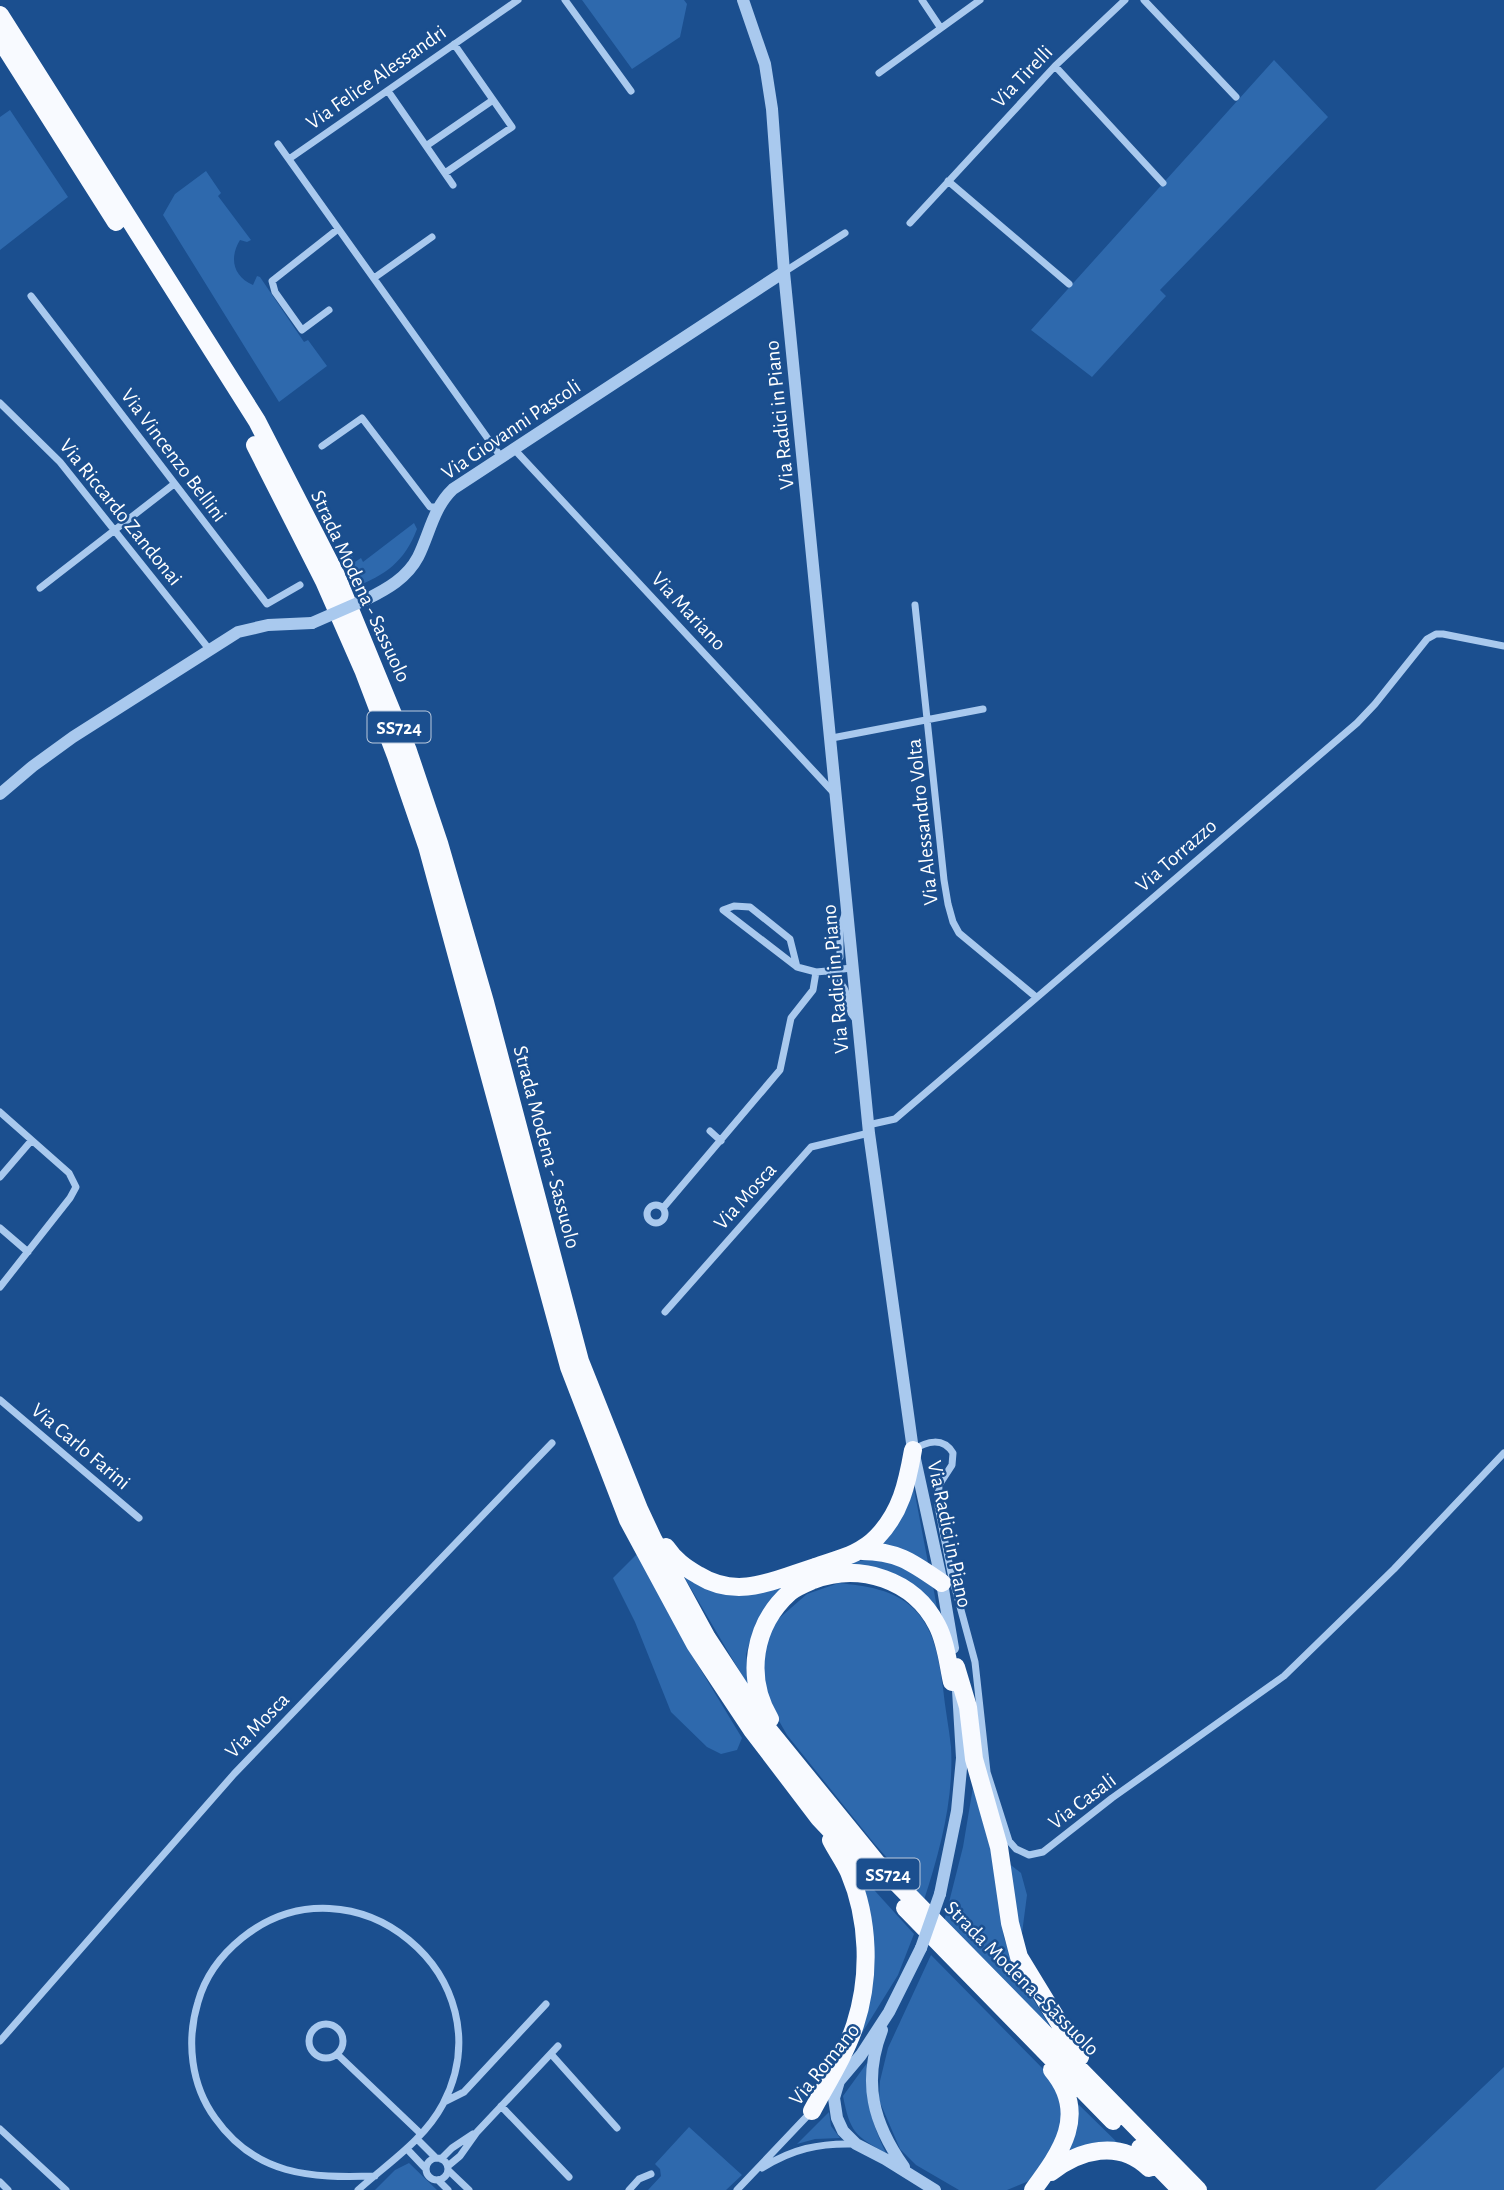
<svg xmlns="http://www.w3.org/2000/svg" width="1504" height="2190" font-family="'Alegreya Sans',sans-serif">
<rect width="100%" height="100%" fill="#1b4f8f"/>
<path fill="#2e69ad" d="M582 0H684L687 4 680 37 632 69Z
M1274 60 1328 117 1160 290 1166 296 1092 377 1031 330Z
M10 110 68 197 0 250V117Z
M206 171 221 193 218 196 251 240 247 242 240 240C229 258 233 276 253 285L257 276 260 277 304 342 308 340 327 366 279 402 163 215 175 194Z
M414 523 417 529C405 561 385 576 354 587L339 558 350 552 355 562 361 558 363 562Z
M914 1489 929 1568 878 1546 905 1511Z
M639 1552 690 1652 742 1738 737 1750 721 1754 707 1747 671 1712 635 1622 613 1578Z
M870 1559 893 1561 933 1586 939 1619 852 1568 848 1563Z
M683 1575 785 1587 756 1623 746 1654 750 1689Z
M839 1583C865 1586 894 1589 914 1609 935 1630 939 1660 943 1688 945 1708 949 1728 951 1747 954 1799 940 1851 924 1900L873 1842 787 1735 770 1705 762 1681 764 1648 776 1621 807 1594Z
M973 1787 992 1853 1004 1938 1018 1975 1056 2036 944 1922 963 1847Z
M1007 1862 1021 1873 1027 1895 1021 1941Z
M856 1870 914 1934 898 1975 854 2046 866 2009Z
M931 1955 1052 2078 1061 2103V2131L1048 2162 1029 2181 1007 2190H959L916 2165 900 2149 879 2100 880 2081 888 2048Z
M867 2063C866 2099 870 2120 886 2153 855 2136 850 2132 843 2096Z
M1504 2067V2190H1375Z
M1076 2102 1125 2150 1066 2157Z
M829 2112 831 2126 840 2138 815 2139 797 2144Z
M689 2127 742 2175 726 2190H648L661 2176 660 2169 655 2164Z
M409 2163 437 2190H375L395 2170Z"/>
<g fill="none" stroke-linecap="round" stroke-linejoin="round">
<path stroke="#a9c9ee" stroke-width="7" d="M565 0 631 91
M922 0 940 27
M1144 0 1236 97
M1055 66 1163 183
M879 73 980 0
M388 91 453 185
M278 144 501 457
M426 146 493 100
M289 159 518 0
M445 173 512 127 454 44
M948 181 1069 284
M910 223 1055 66 1125 0
M784 272 845 233
M374 278 432 237
M31 296 267 604 300 585
M329 310 302 330 275 292 272 281 338 229
M0 403 60 462 209 649
M322 446 362 418 430 507H438
M514 449 834 793
M40 588 174 484
M915 605 944 880 948 904 953 922 959 933 1036 997
M832 738 983 709
M797 967 790 939 750 907 734 906 723 910 797 967 816 972 827 971 834 966 840 957V929L845 914
M851 968 827 971C834 977 844 984 846 993 849 1004 847 1012 857 1020
M0 1112 69 1173 76 1187 70 1198 0 1287
M868 1125 895 1119 1357 723 1375 704 1427 639 1436 634H1443L1504 646
M710 1131 721 1141
M0 1177 31 1141
M647 1214a9 9 0 1 1 18 0a9 9 0 1 1-18 0Z
M663 1208 780 1070 791 1018 813 990 816 972
M0 1228 28 1252
M665 1312 811 1147 869 1133
M0 1400 139 1518
M913 1450C927 1441 943 1437 953 1453L952 1465 939 1485 938 1506 951 1573 975 1662 987 1772 1009 1841 1016 1849 1029 1855 1043 1852 1112 1798 1284 1676 1394 1569 1504 1453
M309 2041a17 17 0 1 1 34 0a17 17 0 1 1-34 0Z
M0 2041 234 1774 552 1443
M337 2054 421 2134
M551 2054 617 2128
M444 2102 464 2092 546 2004
M501 2106 569 2177
M0 2129 66 2190
M417 2139 436 2158
M407 2149 426 2169
M426 2169a11 11 0 1 1 22 0a11 11 0 1 1-22 0Z
M441 2159 452 2148 473 2134
M448 2166 460 2156 477 2132 558 2046
M762 2168C792 2149 819 2143 854 2144
M448 2170 469 2190
M438 2180 448 2190
M0 2182 8 2190
M358 2190C388 2163 424 2140 443 2104 509 1977 353 1849 242 1938 221 1955 205 1977 198 2002 186 2041 191 2085 215 2118 256 2176 310 2178 375 2176
M629 2190 639 2179 651 2174
M737 2190 811 2112"/>
<path stroke="#a9c9ee" stroke-width="12" d="M743 0 765 64 772 109 784 272 869 1133 913 1450 942 1583 953 1648
M367 599C387 589 407 578 418 557 430 533 433 508 453 489L784 272
M0 794 33 766 73 737 238 632 268 625 312 623
M940 1894 957 1811 962 1758 958 1690
M921 1948 889 2012 861 2055 839 2081 834 2098 837 2118 843 2131 856 2144 885 2159 935 2190
M882 2030C862 2082 873 2123 904 2167"/>
<path stroke="#f8faff" stroke-width="18" d="M0 15 257 421 335 573 408 751 439 843 485 1002 580 1361 639 1509 653 1539 707 1638 762 1722 876 1862 1198 2190
M0 39 116 222
M255 445 324 581 364 672 396 756 427 846 569 1367 628 1520 695 1644 752 1730 819 1818 871 1873
M666 1547C675 1560 684 1567 698 1575 738 1600 774 1580 815 1567 837 1559 860 1555 877 1537 901 1512 907 1484 913 1450
M862 1551C898 1551 913 1563 942 1583
M956 1667 968 1707 974 1759 999 1847 1010 1923 1019 1957 1080 2057
M770 1719C745 1677 753 1625 790 1592 796 1587 806 1583 813 1580 860 1562 914 1580 937 1625 946 1642 948 1664 952 1682
M905 1908 1113 2121
M812 2111C827 2083 845 2055 855 2025 871 1976 869 1919 849 1872 844 1861 836 1850 831 1840
M1140 2148 1181 2190
M1051 2172C1080 2150 1119 2139 1149 2168
M1033 2190C1061 2152 1089 2114 1052 2070"/>
<path stroke="#a9c9ee" stroke-width="12" d="M312 623 367 599
M921 1948 940 1894"/>
</g>
<g text-anchor="middle" stroke-width="5" stroke-linejoin="round" paint-order="stroke">
<g fill="#1b4f8f" stroke="#bbcadd" stroke-width="2">
<rect x="367.5" y="711.5" width="63" height="31" rx="5"/>
<rect x="856.5" y="1858.5" width="63" height="31" rx="5"/>
</g>
<g font-size="19" font-weight="bold" fill="#fff">
<text x="399" y="734">SS724</text>
<text x="888" y="1881">SS724</text>
</g>
<g font-size="21" fill="#fff" stroke="#1b4f8f">
<text transform="translate(1022 76) rotate(-46)" y="7">Via Tirelli</text>
<text transform="translate(376 77) rotate(-35)" y="7">Via Felice Alessandri</text>
<text transform="translate(779 415) rotate(-96)" y="7">Via Radici in Piano</text>
<text transform="translate(511 429) rotate(-34)" y="7">Via Giovanni Pascoli</text>
<text transform="translate(174 455) rotate(53)" y="7">Via Vincenzo Bellini</text>
<text transform="translate(121 512) rotate(51)" y="7">Via Riccardo Zandonai</text>
<text transform="translate(361 586) rotate(65)" y="7">Strada Modena - Sassuolo</text>
<text transform="translate(689 611) rotate(47)" y="7">Via Mariano</text>
<text transform="translate(922 822) rotate(-96)" y="7">Via Alessandro Volta</text>
<text transform="translate(1176 855) rotate(-41)" y="7">Via Torrazzo</text>
<text transform="translate(835 979) rotate(-95)" y="7">Via Radici in Piano</text>
<text transform="translate(547 1147) rotate(75)" y="7">Strada Modena - Sassuolo</text>
<text transform="translate(745 1196) rotate(-48)" y="7">Via Mosca</text>
<text transform="translate(81 1446) rotate(40)" y="7">Via Carlo Farini</text>
<text transform="translate(950 1534) rotate(78)" y="7">Via Radici in Piano</text>
<text transform="translate(257 1725) rotate(-46)" y="7">Via Mosca</text>
<text transform="translate(1082 1801) rotate(-37)" y="7">Via Casali</text>
<text transform="translate(1022 1978) rotate(45)" y="7">Strada Modena - Sassuolo</text>
<text transform="translate(824 2064) rotate(-51)" y="7">Via Romano</text>
</g>
</g>
</svg>
